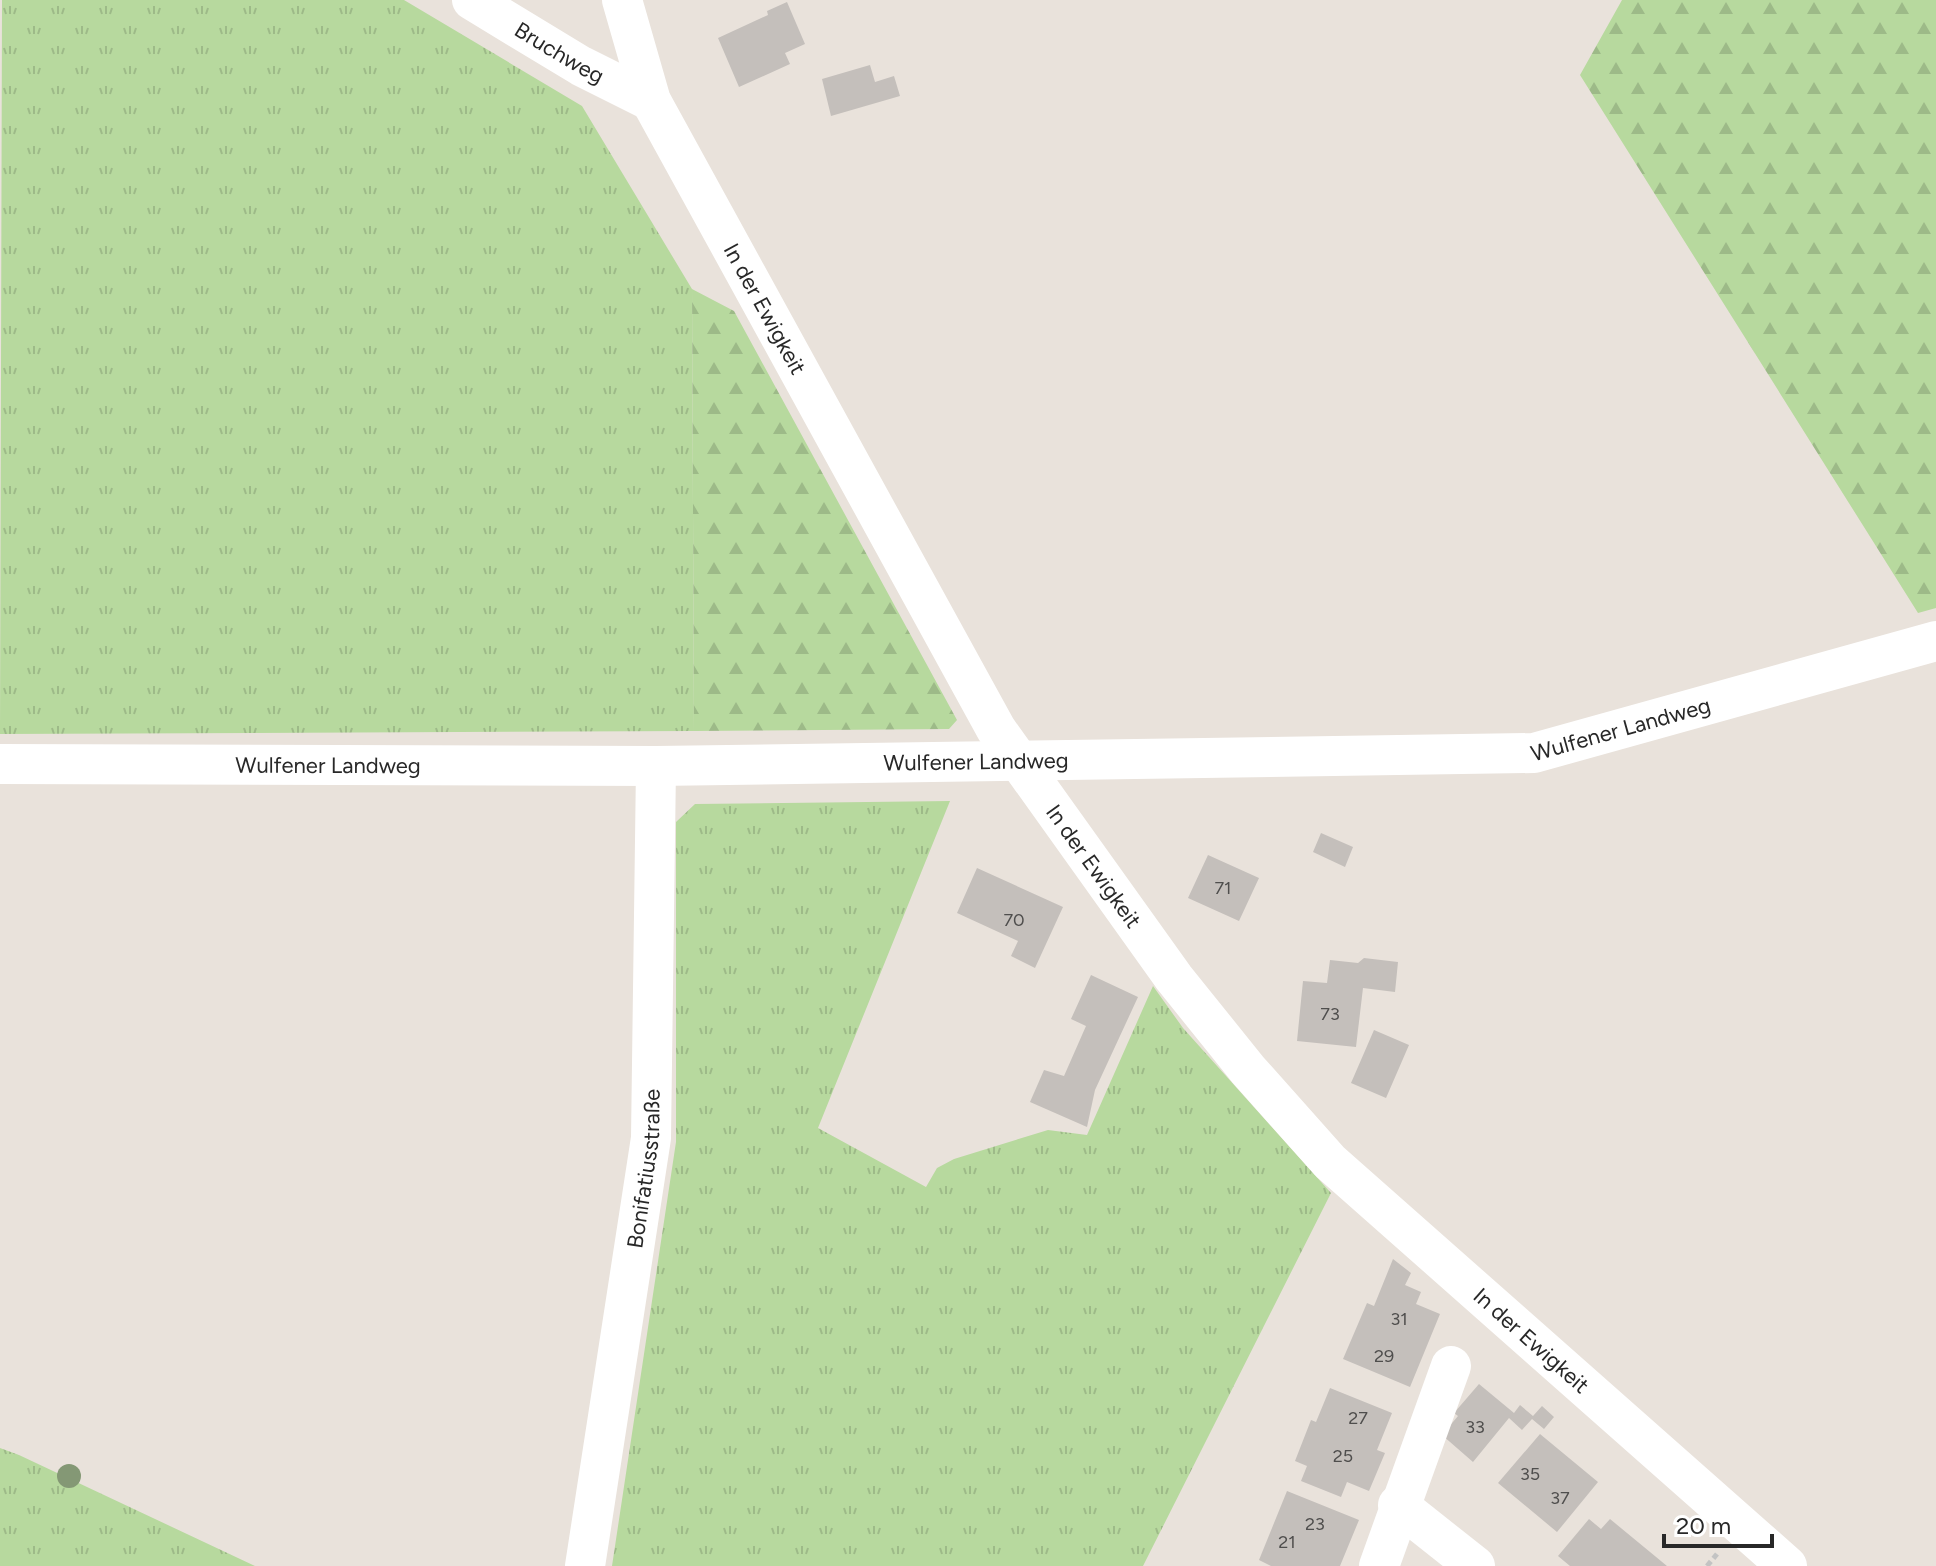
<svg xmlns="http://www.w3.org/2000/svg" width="1936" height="1566" font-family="Figtree,sans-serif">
<defs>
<pattern id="grass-tufts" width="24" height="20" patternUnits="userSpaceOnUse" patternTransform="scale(2)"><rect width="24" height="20" fill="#b7d99e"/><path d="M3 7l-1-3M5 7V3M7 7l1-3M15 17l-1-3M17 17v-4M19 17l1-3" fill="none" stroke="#9dba88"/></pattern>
<pattern id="forest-firs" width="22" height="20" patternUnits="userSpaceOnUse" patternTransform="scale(2)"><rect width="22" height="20" fill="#b7d99e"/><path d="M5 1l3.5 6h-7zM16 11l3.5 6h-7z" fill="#9dba88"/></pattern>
</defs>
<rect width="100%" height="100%" fill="#e9e2db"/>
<path fill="url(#grass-tufts)" d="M2 0H404L582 106 692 289 694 731 0 734Z
M950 801 818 1128 926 1187 937 1168 954 1159 1048 1130 1087 1135 1153 986 1183 1028 1331 1193 1143 1566H612L676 1142V822L695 804Z
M0 1448 19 1455 255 1566H0Z"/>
<path fill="url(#forest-firs)" d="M1622 0H1936V608L1918 613 1580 75Z
M692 289 734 311 957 720 949 729 694 731Z"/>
<path fill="#c4bfbb" d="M787 2 805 44 785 53 790 64 739 87 718 38 768 15 767 11Z
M870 65 875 82 894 76 900 96 831 116 822 79Z
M1321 833 1353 847 1345 867 1313 852Z
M1208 855 1259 878 1239 921 1188 898Z
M977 868 1063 907 1035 968 1011 956 1018 941 957 913Z
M1364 958 1398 962 1395 992 1363 988 1356 1047 1297 1041 1303 981 1327 983 1330 960 1358 963Z
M1091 975 1138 997 1095 1090 1087 1127 1030 1102 1044 1070 1064 1076 1086 1026 1071 1019Z
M1374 1030 1409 1045 1386 1098 1351 1083Z
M1393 1259 1411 1273 1405 1285 1421 1292 1416 1304 1440 1314 1410 1387 1343 1359 1367 1303 1374 1306Z
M1479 1384 1514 1413 1520 1405 1533 1416 1542 1406 1554 1417 1544 1429 1532 1419 1522 1430 1509 1418 1473 1462 1442 1435 1458 1416 1454 1413Z
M1330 1388 1392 1413 1377 1450 1385 1453 1369 1491 1347 1482 1341 1497 1301 1481 1307 1466 1295 1461 1311 1420 1316 1422Z
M1540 1434 1598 1482 1557 1532 1498 1483Z
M1287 1491 1359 1520 1340 1566H1271L1259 1560Z
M1589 1519 1601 1529 1610 1519 1667 1566H1570L1558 1556Z"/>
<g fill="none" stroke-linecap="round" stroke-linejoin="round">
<path stroke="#c3c3c3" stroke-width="5" stroke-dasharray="6 4" stroke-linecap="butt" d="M1707 1566 1717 1554"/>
<g stroke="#fff" stroke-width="40">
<path id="s1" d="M472 0 581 66 651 101"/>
<path id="s2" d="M622 0 651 101 996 729 1174 978 1248 1070 1330 1162 1787 1566"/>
<path id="s3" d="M0 764 656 766 1534 753 1936 641"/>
<path d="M1398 1505 1475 1566"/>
<path id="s4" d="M585 1566 651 1138 656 766"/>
<path d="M1379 1566 1451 1366"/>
</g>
</g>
<circle fill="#849875" cx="69" cy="1476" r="12"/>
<g text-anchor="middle" stroke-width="7" stroke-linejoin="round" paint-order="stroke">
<g font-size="18" fill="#4f4e4d">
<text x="1223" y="894">71</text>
<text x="1014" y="926">70</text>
<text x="1330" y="1020">73</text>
<text x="1399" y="1325">31</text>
<text x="1384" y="1362">29</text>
<text x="1358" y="1424">27</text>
<text x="1475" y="1433">33</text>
<text x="1343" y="1462">25</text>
<text x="1530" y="1480">35</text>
<text x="1560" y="1504">37</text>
<text x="1315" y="1530">23</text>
<text x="1287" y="1548">21</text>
</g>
<g font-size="22" fill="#282828" stroke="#fff">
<text dy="8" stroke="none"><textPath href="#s1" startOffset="102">Bruchweg</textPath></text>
<text dy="8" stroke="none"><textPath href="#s2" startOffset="342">In der Ewigkeit</textPath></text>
<text dy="8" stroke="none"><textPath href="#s3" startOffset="1624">Wulfener Landweg</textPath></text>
<text dy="8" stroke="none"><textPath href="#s3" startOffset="976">Wulfener Landweg</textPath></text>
<text dy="8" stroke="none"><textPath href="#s3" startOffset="328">Wulfener Landweg</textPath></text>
<text dy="8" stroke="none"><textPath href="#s2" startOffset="990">In der Ewigkeit</textPath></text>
<text dy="8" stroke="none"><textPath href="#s4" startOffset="402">Bonifatiusstraße</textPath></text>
<text dy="8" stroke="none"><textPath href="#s2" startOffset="1638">In der Ewigkeit</textPath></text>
</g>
</g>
<path d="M1664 1534v12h108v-12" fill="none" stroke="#282828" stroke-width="4"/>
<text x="1676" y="1534" font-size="24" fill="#282828" stroke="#ffffff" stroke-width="6" paint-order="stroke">20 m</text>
</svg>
